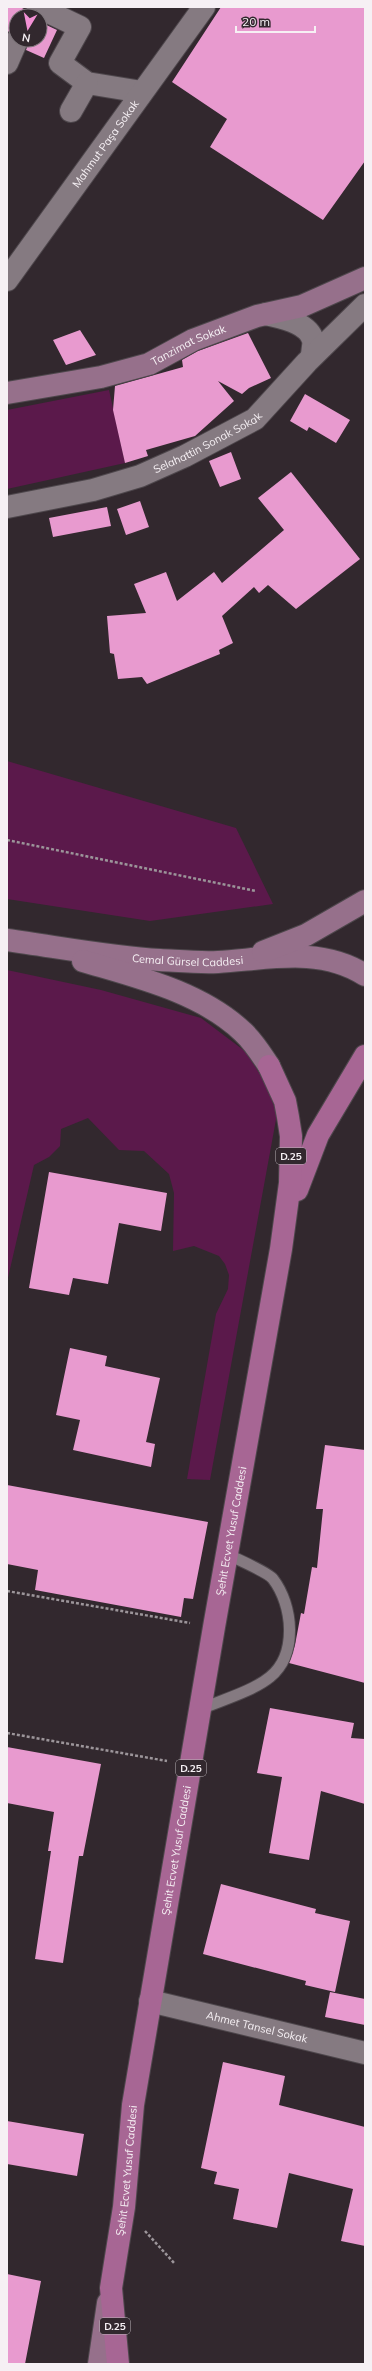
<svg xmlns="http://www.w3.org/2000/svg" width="372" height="2371" font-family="Mulish,sans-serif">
<rect width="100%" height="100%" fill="#32282e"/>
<path fill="#5b194b" d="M109 390 125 463 7 489V410Z
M7 761 236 828 273 904 150 921 7 899Z
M7 970 101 990 201 1018 246 1052 266 1084 277 1114 210 1480 187 1479 216 1314 228 1289 229 1275 225 1264 219 1256 194 1246 173 1251 174 1193 169 1174 144 1151 119 1150 88 1118 61 1129 60 1146 49 1157 34 1165 7 1282Z"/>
<path fill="#e89acf" d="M7 7H20L26 10 30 16H16V28L7 33Z
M221 7H365V161L323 220 210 147 227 119 172 82Z
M40 22 57 30 44 58 26 50 29 40H40Z
M80 330 96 355 66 365 53 340Z
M248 333 271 378 249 388 242 394 218 381 234 401 195 436 146 450 148 456 125 463 113 410 115 386 183 367 182 360 198 351Z
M305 394 350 420 336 443 309 427 307 431 290 421Z
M231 452 241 479 220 487 209 461Z
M291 472 360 559 296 609 268 585 259 593 254 587 222 616 233 643 219 650 220 654 147 684 142 677 118 679 114 654 110 653 107 616 146 613 134 584 166 572 177 601 214 572 222 583 284 530 258 498Z
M140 501 149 527 126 535 117 509Z
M107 507 111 526 53 537 49 518Z
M49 1172 167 1193 161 1231 119 1223 108 1284 73 1278 69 1295 29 1288Z
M70 1348 107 1356 105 1366 160 1378 146 1442 155 1444 151 1467 73 1450 80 1420 56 1415Z
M325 1445 365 1450V1683L289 1663 295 1645 301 1613 304 1614 312 1567 317 1568 323 1509H316Z
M7 1485 208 1522 193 1599 184 1598 181 1617 35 1590 38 1570 7 1564Z
M270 1708 354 1723 351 1738 365 1739V1804L321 1791 309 1860 269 1853 282 1777 257 1773Z
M7 1747 101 1764 83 1856H79L63 1963 35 1959 51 1851H48L54 1812 7 1803Z
M221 1884 316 1909 315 1913 350 1921 335 1992 305 1985 306 1981 203 1954Z
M330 1992 365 1999V2025L325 2017Z
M223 2062 285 2076 279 2105 365 2127V2246L341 2241 353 2189 289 2173 277 2228 233 2219 239 2189 214 2184 217 2172 201 2168Z
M7 2121 84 2134 77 2176 7 2164Z
M7 2274 41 2281 25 2364H7Z"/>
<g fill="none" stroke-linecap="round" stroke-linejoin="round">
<defs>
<path id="lane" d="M201 1709C222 1700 253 1691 270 1677 298 1654 293 1605 273 1579 268 1572 236 1559 227 1554"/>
<g id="street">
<path d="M38 7 80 27 60 63 87 83 142 92"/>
<path d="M7 63 17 40"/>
<path d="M71 111 87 83"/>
<path id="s1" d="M7 280 204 7"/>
<path d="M266 314C281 318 308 322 313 340 314 344 312 351 312 356"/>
<path id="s2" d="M7 507 93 490 140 476 185 456 255 419 307 362 365 305"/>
<path id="s3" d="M150 2001 365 2053"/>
</g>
<g id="secondary">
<path id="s4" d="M7 393 101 377 149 364 193 340 257 316 302 306 365 278"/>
<path id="s5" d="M7 940C58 947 109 957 160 960 179 961 199 963 218 962 267 959 320 946 365 975"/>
<path d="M263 952 306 935 365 901"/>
<path d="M83 961C137 977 201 992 243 1032 254 1042 261 1054 269 1066"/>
<path d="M99 2364 108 2303"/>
</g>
<g id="primary">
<path d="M297 1190 318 1135 365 1056"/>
<path id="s6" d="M118 2364 111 2288 124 2207 133 2105 214 1627 281 1249 290 1183 291 1136 288 1117 285 1101 269 1066"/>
</g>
</defs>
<use href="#lane" stroke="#4e474c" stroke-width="13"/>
<use href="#street" stroke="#4e474c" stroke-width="24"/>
<use href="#secondary" stroke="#4e474c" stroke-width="24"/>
<use href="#primary" stroke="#4e474c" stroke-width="24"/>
<path stroke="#9c959a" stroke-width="2.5" stroke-dasharray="3 2" stroke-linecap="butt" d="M7 840 256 891
M7 1591 190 1623
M7 1733 167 1761
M145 2231 175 2264"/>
<use href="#lane" stroke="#857a81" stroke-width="11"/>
<use href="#street" stroke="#857a81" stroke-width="22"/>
<use href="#secondary" stroke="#96708b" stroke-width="22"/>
<use href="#primary" stroke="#a76694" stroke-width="22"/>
</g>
<g text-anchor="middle" stroke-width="4" stroke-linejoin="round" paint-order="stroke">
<g fill="#32282e" stroke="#bbb4b9" stroke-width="1">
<rect x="276" y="1148" width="30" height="16" rx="3"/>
<rect x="176" y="1760" width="30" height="16" rx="3"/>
<rect x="100" y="2318" width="30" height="16" rx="3"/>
</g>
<g font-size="10" font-weight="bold" fill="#f6f0f4">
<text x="291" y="1160">D.25</text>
<text x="191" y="1772">D.25</text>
<text x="115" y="2330">D.25</text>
</g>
<g font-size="11" fill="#f6f0f4" stroke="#32282e">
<text dy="4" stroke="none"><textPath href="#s1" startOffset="168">Mahmut Paşa Sokak</textPath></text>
<text dy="4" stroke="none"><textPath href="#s4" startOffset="189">Tanzimat Sokak</textPath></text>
<text dy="4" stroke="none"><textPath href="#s2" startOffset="212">Selahattin Sonak Sokak</textPath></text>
<text dy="4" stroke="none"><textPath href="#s5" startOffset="182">Cemal Gürsel Caddesi</textPath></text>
<text dy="4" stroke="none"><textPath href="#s6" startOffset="843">Şehit Ecvet Yusuf Caddesi</textPath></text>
<text dy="4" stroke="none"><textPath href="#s6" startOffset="519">Şehit Ecvet Yusuf Caddesi</textPath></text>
<text dy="4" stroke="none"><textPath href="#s3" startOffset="110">Ahmet Tansel Sokak</textPath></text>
<text dy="4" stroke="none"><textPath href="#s6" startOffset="195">Şehit Ecvet Yusuf Caddesi</textPath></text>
</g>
</g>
<rect width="372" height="2371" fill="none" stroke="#f6f0f4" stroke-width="16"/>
<g transform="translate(28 28) rotate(190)"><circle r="19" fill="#32282e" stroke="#80787d"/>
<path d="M0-3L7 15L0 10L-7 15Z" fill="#f391d5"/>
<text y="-6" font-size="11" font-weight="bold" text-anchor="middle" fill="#f6f0f4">N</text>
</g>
<path d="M236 26v6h79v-6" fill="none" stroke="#f6f0f4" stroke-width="2"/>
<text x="242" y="26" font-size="12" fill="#f6f0f4" stroke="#32282e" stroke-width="3" paint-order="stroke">20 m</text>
</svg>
